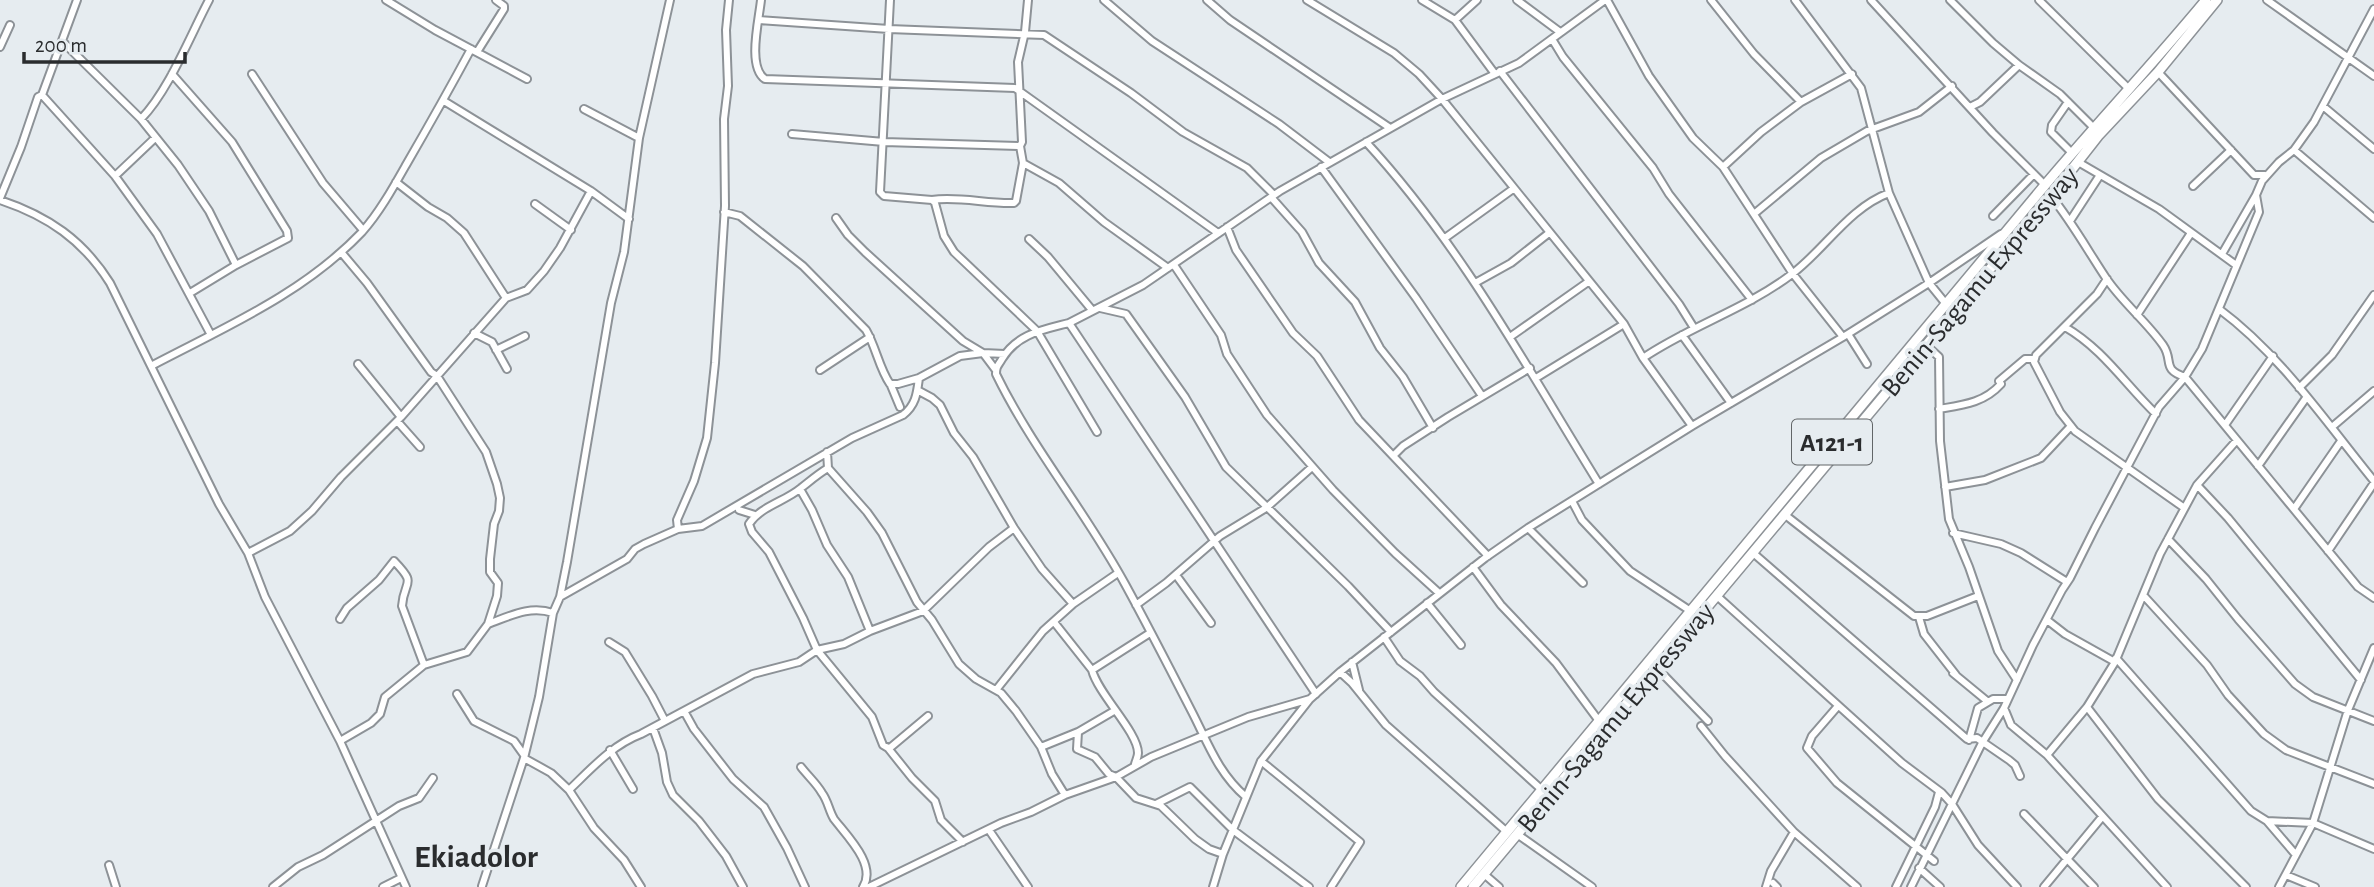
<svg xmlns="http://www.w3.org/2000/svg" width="2374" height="887" font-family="'Alegreya Sans',sans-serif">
<rect width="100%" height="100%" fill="#e6ecf0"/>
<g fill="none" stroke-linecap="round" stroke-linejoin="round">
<defs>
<path id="minor" d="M386 0 435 30 527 79
M729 0 726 30 728 86 724 119 725 206 715 363 707 438 694 481 677 520 678 529 702 526 852 438 903 415C916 405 917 393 919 378L960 356 983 353 995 369
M761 0C759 20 747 67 765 79L1015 88 1218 233
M890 0 880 192 884 196 932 200 935 203 944 236 954 252 1037 331 1097 432
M1104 0 1152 41 1279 124 1329 162
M1207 0 1230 20 1390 128
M1307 0 1394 53 1419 74 1442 99 1519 63 1605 0
M1422 0 1455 20 1495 74
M1517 0 1560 32
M1607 0 1649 76 1693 138 1723 167 1793 274 1843 337
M1711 0 1754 54 1801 102
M1795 0 1861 88 1889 193 1929 283 1946 304
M1871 0 1993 133 2045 185
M1950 0 1993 43 2019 65 2060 94 2094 128
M2039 0 2129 89
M2267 0 2374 76
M759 20 889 29 1044 35 1131 93 1183 132 1247 168 1274 195
M1455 20 1477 0
M1552 39 1563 57 1653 168 1669 194 1752 300
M62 41 141 119 178 165 209 211 236 265
M0 47 10 25
M477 52 504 9V6L496 0
M1500 71 1679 304 1694 328
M2158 72 2254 175H2265
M172 74 232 142 287 231 288 238 236 265 190 293
M252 74 323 183 363 230
M42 95 77 0
M444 101 591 191 629 219
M2068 102 2052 125 2051 132 2072 153
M1970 107 1980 102 2019 65
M2324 107 2374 149
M584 109 639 138
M141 119C169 90 190 36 209 0
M792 134 884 142 1020 146
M1366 142C1460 244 1526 366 1599 484
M2294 150 2374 218
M2078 162 2159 209 2236 265
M1023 163 1059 183 1104 222 1168 268
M1321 167 1416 298 1482 396
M1723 167 1761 132 1801 102 1852 74
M115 176 155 138
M396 182 428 207 447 218 464 233 506 298
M2193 186 2231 150
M2051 196C2072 222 2088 251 2106 278 2122 302 2146 321 2163 345 2174 361 2161 369 2185 377L2358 587 2374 598
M1271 197 1302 232 1319 263 1355 302 1380 348 1403 377 1433 428
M0 198 21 147 38 97 42 95 115 176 157 234 211 335
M0 200C48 216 83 240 110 283L219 504 248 553 265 597 340 741 406 887
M932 200C958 196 987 204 1014 203L1016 201 1023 163 1020 146 1022 142 1018 62 1025 32 1028 0
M535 204 571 230
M724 212 740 216 803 266 866 330C876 347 879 368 890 384H898L919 378
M1754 214 1821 158 1867 131 1919 112 1952 86
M1993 216 2034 174
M836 218 848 235 865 252 963 341 983 353 1005 354
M2070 221 2100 175
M1227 227 1236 250 1293 333 1317 356 1359 420 1488 556
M1445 238 1513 189
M1029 239 1048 257 1092 310
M2222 254 2256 195
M1174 265 1221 335 1227 354 1267 415 1333 490 1395 553 1439 593
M2107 279 2097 294 2036 355 2034 362 2060 412 2075 431 2183 507
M1475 283 1511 263 1549 233
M1100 308 1126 314 1185 397 1226 467 1348 586 1391 632
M2219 309C2281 355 2325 421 2374 481
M2137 315 2191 233
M1069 323C1042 330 1017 334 1002 359 998 366 996 366 996 374 1032 448 1086 512 1125 584 1148 626 1170 669 1192 712 1208 743 1218 773 1246 797
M2065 327C2103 349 2125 384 2156 414
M474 333 492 342 507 369
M1848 334 1867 364
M1682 335 1731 403
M1510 337 1588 282
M1926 345 1939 357 1940 441 1949 519 1969 567 1998 651 2017 680
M496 350 525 336
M1643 358C1690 326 1746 309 1792 274 1825 249 1849 208 1889 193
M358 364 401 417
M151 366C225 327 303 294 362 232 379 213 393 188 406 165 428 127 450 88 471 49
M820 370 870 337
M1536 378 1624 324
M1999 381 2025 359H2033
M890 383 900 407
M2299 388 2332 355 2374 295
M919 391 932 398 940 405 954 433 973 457 1014 528 1042 569 1073 604
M1939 409C1963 405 1984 403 2001 384
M397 421 420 447
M2225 425 2273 356
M2332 427 2374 391
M2237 440 2197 485 2228 518 2361 680
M827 452 828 468 867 512 882 533 917 602 932 620 959 664 976 679 1001 693 1016 711 1041 747 1052 774 1065 795
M1393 456 1403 446 1448 417 1530 368
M2258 466 2306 398
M828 468C818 474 810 481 801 488 784 502 761 506 749 524L752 532 769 552 803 618 817 650 872 717 883 745 888 748 891 747 928 716
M1945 487 1985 480 2041 458 2071 426
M800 489 812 510 827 545 848 577 870 631
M1572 501 1582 520 1630 571 1689 610
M2294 509 2341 441
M739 510 755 515
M1784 514 1914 616H1927L1978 596
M1528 528 1583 583
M1953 533 2001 544 2021 553 2067 582
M2168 539 2206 579 2238 619 2295 684 2313 697 2374 721
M2328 551 2374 483
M1752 552 1967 739 1977 738 2009 760 2015 765 2020 776
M248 553 290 531 312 511 341 477 401 417 506 298 527 290 544 271 560 248 591 191
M1473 567 1501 605 1556 663 1599 721
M1176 575 1211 623
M1717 596 1902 763 1942 793 1952 804 1978 845 2017 887
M2144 596 2207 665 2228 695 2264 734 2286 750 2374 784
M560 597 627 559 635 549 644 544 678 529
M1427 603 1461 645
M1136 605 1166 583 1220 536 1266 508 1312 467
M1919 617 1924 634 1956 675
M340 619 347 608 379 580 394 561C418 586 404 579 402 606L424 665
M2047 620 2065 634 2115 662
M1054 622 1092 670
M488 624C510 616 530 605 553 613
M1384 637 1400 661 1420 676 1434 692 1542 790
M609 642 625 652 652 696 665 721
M2116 658 2251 811 2267 821 2296 855
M1352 662 1359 690
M1657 668 1708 721
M1340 672 1352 683 1386 725 1507 832
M1953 673 1987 701
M996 690 1043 631 1073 604 1118 573
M457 694 474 721 514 741 524 755
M1316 694 1069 323 1143 285 1280 191 1442 99 1624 324 1643 358 1692 426
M1838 706 1812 736 1807 748 1837 783 1934 861
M2087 707 2158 799 2246 887
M2004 708 2011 725 2047 755 2167 887
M684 711 694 729 733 779 764 807 787 848 805 887
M1114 711 1078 732 1077 749 1095 757 1109 774 1116 777 1136 798 1161 806 1195 839 1209 849 1223 854
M1701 726 1725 756 1794 832
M653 728 662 753 667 782 673 795 699 821 726 856 743 887
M1969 740 1978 708 1993 699H2008
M340 741 371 723 380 714 385 697 424 665 467 652 488 624 497 596 498 583 490 572V559L494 524 499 511 500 498 497 484 486 452 437 376 431 372 367 283 341 252
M1041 747 1078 732
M888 748 912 778 935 801 941 820 963 842
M610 750 633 789
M2047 755 2087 707 2115 662 2160 554 2197 485
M524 758 551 773 569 790 594 828 624 860 641 887
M1261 761 1360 842 1331 887
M1135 764C1136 760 1138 757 1138 753 1138 732 1098 694 1092 670L1150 633
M801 767C808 776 817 784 822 793 828 801 829 811 834 819 847 836 877 865 863 887
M569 790C591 769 612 745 641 734L753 674 799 662 817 650 844 644 870 631 923 611 989 547 1014 528
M1156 804 1190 787 1233 830 1309 887
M2024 814 2094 887
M2267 821 2313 823 2374 849
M989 830 1028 887
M1517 834 1592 887
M109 865 116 887
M1919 868 1940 887
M1484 874 1499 887
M2286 875 2315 887
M1773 883 1777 887
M482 886 524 758 539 697 553 613 560 597 567 562 611 303 624 252 639 138 670 0
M273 887 298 867 323 855 399 806 419 798 433 778
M383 887 401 878
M869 887 1001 823 1031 812 1065 795 1116 777 1151 757 1248 717 1310 699
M1213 887 1223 854 1261 761 1310 699 1340 672 1485 558 1528 528 1692 426 1843 337 1929 283 2001 234
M1766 887 1771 871 1794 832 1857 887
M1896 887 1935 807 1939 792
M1911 887 1982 743 2004 708 2033 645 2062 590 2070 578 2095 528 2159 407 2185 377 2202 349 2259 212 2256 195 2262 181 2279 162 2294 150 2314 122 2374 9
M2044 887 2102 817
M2279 887 2313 823 2348 710 2374 648"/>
<path id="highway" d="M1461 887 2045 185C2098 122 2154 63 2206 0
M1473 887 2051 196 2098 136 2158 72 2217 0"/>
</defs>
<use href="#minor" stroke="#8d9297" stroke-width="10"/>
<use href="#highway" stroke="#8d9297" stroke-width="12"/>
<use href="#minor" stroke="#fff" stroke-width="6"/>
<use href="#highway" stroke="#fff" stroke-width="9"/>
</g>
<g text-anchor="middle" stroke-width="7" stroke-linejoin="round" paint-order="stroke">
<rect fill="#e6ecf0" stroke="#626668" stroke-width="2" x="1792" y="419.5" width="80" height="45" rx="5"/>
<g font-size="26" font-weight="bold" fill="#2a2c2e">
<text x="1832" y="451">A121-1</text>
</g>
<g font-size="28" fill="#2a2c2e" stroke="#e6ecf0">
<text transform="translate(1979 281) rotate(-50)" y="10">Benin-Sagamu Expressway</text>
<text transform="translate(1615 717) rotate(-50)" y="10">Benin-Sagamu Expressway</text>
</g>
<g font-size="32" font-weight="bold" fill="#2a2c2e" stroke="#e6ecf0">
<text x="476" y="867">Ekiadolor</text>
</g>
</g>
<path d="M24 52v10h161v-10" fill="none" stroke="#2a2c2e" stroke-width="3.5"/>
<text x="35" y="52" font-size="21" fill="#2a2c2e" stroke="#e6ecf0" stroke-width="5" paint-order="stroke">200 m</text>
</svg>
